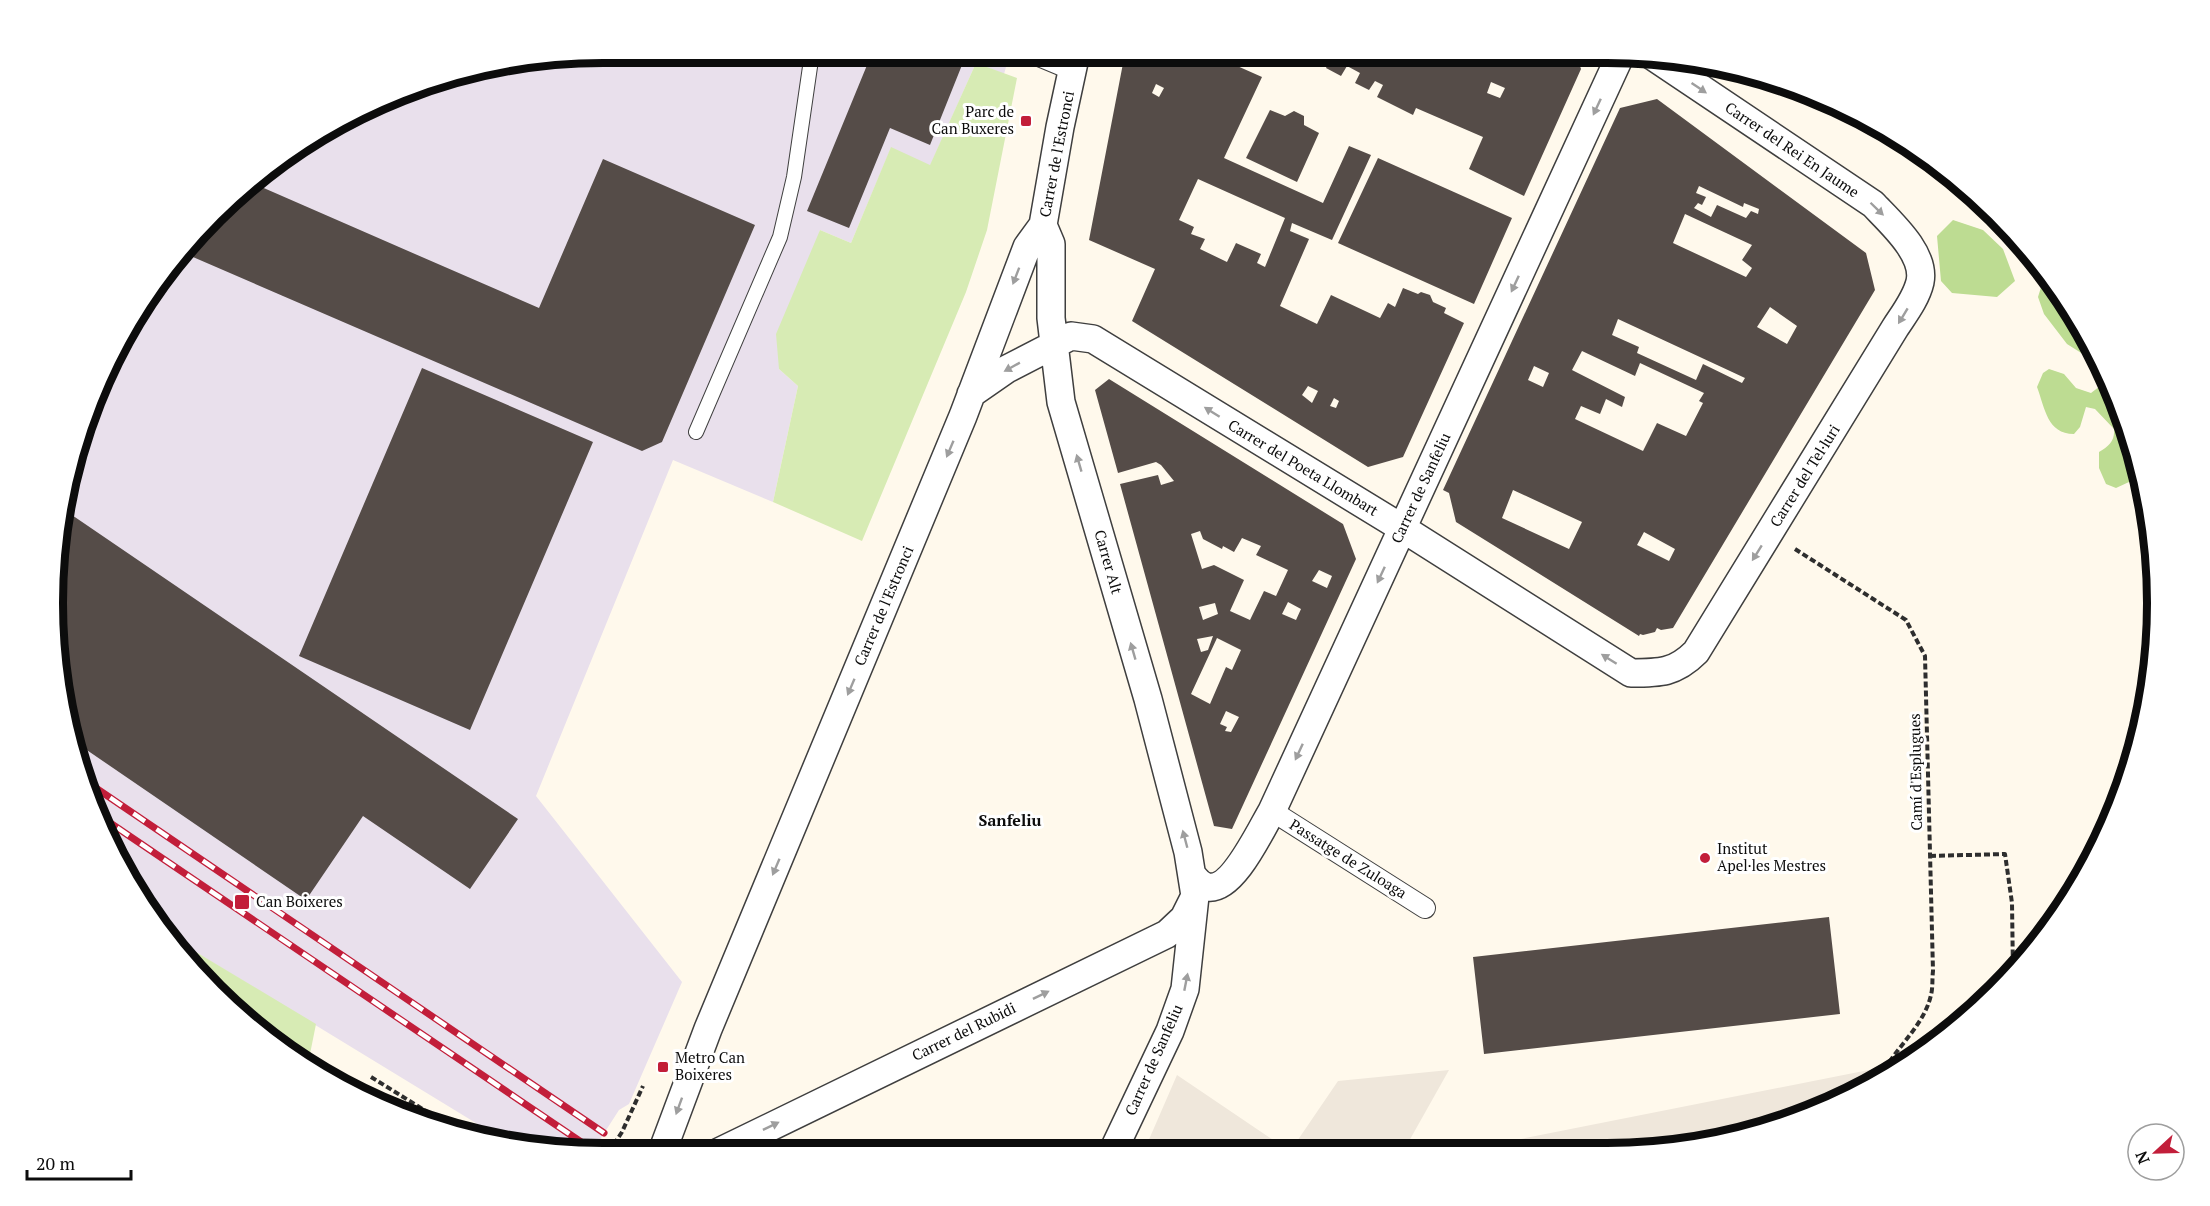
<svg xmlns="http://www.w3.org/2000/svg" width="2210" height="1206" font-family="'PT Serif',serif">
<rect width="100%" height="100%" fill="#fff9ec"/>
<path fill="#e9e0ec" d="M603 53H1010L1004 74 976 63 930 166 891 148 851 243 820 230 779 369 798 386 773 502 673 460 536 796 682 982 629 1104 619 1110 592 1152H567L507 1142 171 937 95 814 54 639 71 461 145 297 268 166 426 82Z"/>
<path fill="#d7ebb4" d="M976 63 1017 78 987 230 966 292 862 541 773 502 798 386 779 369 776 334 820 230 851 243 891 147 930 165Z
M171 937 316 1024 308 1064 189 966Z"/>
<path fill="#bddc92" d="M1953 220 1983 230 2003 249 2015 281 1997 297 1952 293 1941 281 1937 236Z
M2046 271 2098 355 2086 356 2067 344 2044 314 2038 297Z
M2049 369 2064 374 2076 388 2091 393 2108 380 2134 447 2129 482 2116 488 2106 484 2099 468V452C2109 446 2115 441 2114 429L2095 409 2086 407 2080 427 2074 434C2047 434 2045 408 2037 387L2043 373Z"/>
<path fill="#efe7db" d="M1909 1062 1784 1124 1679 1149H1470Z
M1449 1070 1404 1150H1291L1338 1081Z
M1177 1075 1288 1150 1144 1151Z"/>
<path fill="#554c48" fill-rule="evenodd" d="M872 53H932L962 65 930 145 890 128 849 228 807 211Z
M1125 53H1218L1217 57 1262 77 1224 158 1323 203 1349 146 1371 155 1332 240 1292 223 1290 231 1309 239 1280 306 1317 324 1331 295 1380 318 1388 303 1395 307 1403 288 1418 294 1421 292 1430 295 1433 302 1446 308 1444 313 1464 323 1403 457 1368 467 1132 321 1155 269 1089 240ZM1156 84 1164 88 1159 97 1152 93ZM1198 179 1285 218 1265 267 1257 263 1261 254 1236 243 1227 262 1200 249 1205 239 1191 234 1194 227 1179 220ZM1308 386 1318 391 1312 403 1302 395ZM1334 398 1339 401 1336 408 1330 406Z
M1298 53 1576 54 1581 69 1524 196 1469 169 1483 137 1416 108 1413 115 1377 97 1383 85 1375 81 1369 90 1355 83 1360 73 1347 66 1341 76 1326 68 1330 59 1325 56 1320 54 1314 63 1297 56ZM1491 82 1505 88 1500 98 1487 93Z
M1657 99 1866 253 1875 290 1676 623 1673 628 1661 630 1657 628 1655 632 1643 635 1640 634 1639 636 1456 522 1449 493 1443 490 1620 108ZM1699 186 1743 207 1744 203 1759 209 1758 214 1751 211 1746 218 1717 205 1711 217 1694 208 1698 203 1702 205 1706 197 1696 193ZM1685 214 1752 245 1742 260 1752 268 1746 277 1673 243ZM1770 307 1797 326 1787 344 1757 327ZM1618 319 1730 371 1745 378 1742 383 1703 364 1696 380 1637 353 1639 347 1612 335ZM1582 351 1635 376 1640 363 1704 393 1699 401 1703 403 1686 436 1657 423 1643 451 1575 419 1581 406 1600 414 1606 399 1622 407 1625 397 1572 370ZM1534 366 1549 373 1543 387 1528 380ZM1513 490 1582 522 1569 549 1502 518ZM1644 532 1675 549 1669 561 1637 545Z
M1270 110 1285 116 1294 111 1304 116V125L1319 133 1297 182 1246 158Z
M1378 158 1512 218 1474 304 1338 243Z
M603 159 755 225 662 442 642 451 186 254 252 183 539 308Z
M422 368 593 442 470 730 299 656Z
M1109 379 1343 524 1356 559 1232 829 1214 826 1120 484 1158 475 1161 485 1174 481 1161 465 1156 462 1118 473 1095 390ZM1200 531 1203 539 1222 549 1223 546 1234 552 1242 538 1261 546 1256 555 1288 570 1276 596 1264 591 1250 620 1230 611 1244 580 1214 565 1202 569 1191 534ZM1319 570 1332 576 1327 588 1312 581ZM1288 602 1301 609 1296 620 1282 614ZM1215 603 1218 614 1203 620 1199 607ZM1213 636 1208 650 1201 652 1197 639ZM1217 638 1241 650 1232 670 1226 667 1210 704 1191 694ZM1226 711 1239 717 1231 732 1225 731 1227 727 1220 724Z
M66 511 518 819 470 889 363 816 306 900 78 744 54 639Z
M1829 917 1840 1014 1484 1054 1473 957Z"/>
<g fill="none" stroke-linecap="round" stroke-linejoin="round">
<defs>
<path id="service" d="M1024 53 1072 73
M696 432 780 237 794 177 812 53"/>
<path id="pedestrian" d="M1272 811 1425 908"/>
<path id="minor" d="M1043 225 1051 244V318L1061 402 1148 699 1188 852 1195 896 1185 989 1170 1031 1113 1151
M971 394 1007 369 1071 336 1093 339 1402 528 1631 673C1660 673 1675 673 1696 652L1895 328C1904 314 1916 299 1920 282 1926 254 1891 223 1873 204L1651 55
M1193 876C1197 881 1202 886 1208 887 1233 891 1261 829 1272 811L1621 54
M662 1152 708 1029 963 416 1027 247 1043 225 1060 127 1076 53
M719 1152 1167 934 1184 918 1193 900"/>
</defs>
<use href="#service" stroke="#3f3f3f" stroke-width="16"/>
<use href="#pedestrian" stroke="#3f3f3f" stroke-width="22"/>
<use href="#minor" stroke="#3f3f3f" stroke-width="30"/>
<path stroke="#2e2e2e" stroke-width="4" stroke-dasharray="6 3" stroke-linecap="butt" d="M1795 549 1906 620 1925 656 1933 971C1932 979 1933 987 1931 995 1924 1026 1895 1048 1881 1076
M1930 856 2005 854 2012 903 2013 973
M371 1077 466 1136
M609 1152 622 1132 643 1086"/>
<use href="#service" stroke="#fff" stroke-width="14"/>
<use href="#pedestrian" stroke="#fff" stroke-width="20"/>
<use href="#minor" stroke="#fff" stroke-width="27"/>
<defs>
<path id="rail" d="M87 782 604 1133
M94 812 593 1150"/>
</defs>
<use href="#rail" stroke="#c21e3a" stroke-width="7"/>
<use href="#rail" stroke="#fff" stroke-width="4.5" stroke-dasharray="14" stroke-linecap="butt"/>
</g>
<defs><path id="oneway-solid" d="M-6-.8H1V-3.2L6.5 0L1 3.2V.8H-6Z" transform="scale(1.5)"/></defs>
<g fill="#9e9e9e">
<use href="#oneway-solid" transform="translate(1699 88) rotate(34)"/>
<use href="#oneway-solid" transform="translate(1597 107) rotate(115)"/>
<use href="#oneway-solid" transform="translate(1877 209) rotate(44)"/>
<use href="#oneway-solid" transform="translate(1016 276) rotate(111)"/>
<use href="#oneway-solid" transform="translate(1515 284) rotate(115)"/>
<use href="#oneway-solid" transform="translate(1903 316) rotate(121)"/>
<use href="#oneway-solid" transform="translate(1012 367) rotate(151)"/>
<use href="#oneway-solid" transform="translate(1212 412) rotate(-148)"/>
<use href="#oneway-solid" transform="translate(950 449) rotate(113)"/>
<use href="#oneway-solid" transform="translate(1079 463) rotate(-106)"/>
<use href="#oneway-solid" transform="translate(1757 553) rotate(122)"/>
<use href="#oneway-solid" transform="translate(1381 575) rotate(115)"/>
<use href="#oneway-solid" transform="translate(1133 651) rotate(-106)"/>
<use href="#oneway-solid" transform="translate(1609 659) rotate(-148)"/>
<use href="#oneway-solid" transform="translate(851 687) rotate(113)"/>
<use href="#oneway-solid" transform="translate(1299 752) rotate(115)"/>
<use href="#oneway-solid" transform="translate(1185 839) rotate(-105)"/>
<use href="#oneway-solid" transform="translate(776 867) rotate(113)"/>
<use href="#oneway-solid" transform="translate(1186 982) rotate(-79)"/>
<use href="#oneway-solid" transform="translate(1041 995) rotate(-26)"/>
<use href="#oneway-solid" transform="translate(679 1106) rotate(110)"/>
<use href="#oneway-solid" transform="translate(771 1126) rotate(-26)"/>
</g>
<g fill="#c21e3a" stroke="#fff" stroke-width="2">
<rect x="1020" y="115" width="12" height="12" rx="3"/>
<circle cx="1705" cy="858" r="6"/>
<rect x="234" y="894" width="16" height="16" rx="3"/>
<rect x="657" y="1061" width="12" height="12" rx="3"/>
</g>
<g text-anchor="middle" stroke-width="6" stroke-linejoin="round" paint-order="stroke">
<g font-size="15" fill="#0c0c0c" stroke="#fff" text-anchor="start">
<text x="1014" y="117" text-anchor="end">Parc de<tspan x="1014" dy="17">Can Buxeres</tspan></text>
<text x="1717" y="854">Institut<tspan x="1717" dy="17">Apel·les Mestres</tspan></text>
<text x="256" y="907">Can Boixeres</text>
<text x="675" y="1063">Metro Can<tspan x="675" dy="17">Boixeres</tspan></text>
</g>
<g font-size="15" fill="#0c0c0c" stroke="#fff">
<text transform="translate(1792 150) rotate(34)" y="5">Carrer del Rei En Jaume</text>
<text transform="translate(1057 154) rotate(-79)" y="5">Carrer de l'Estronci</text>
<text transform="translate(1303 468) rotate(31)" y="5">Carrer del Poeta Llombart</text>
<text transform="translate(1805 476) rotate(-58)" y="5">Carrer del Tel·luri</text>
<text transform="translate(1421 488) rotate(-65)" y="5">Carrer de Sanfeliu</text>
<text transform="translate(1108 562) rotate(74)" y="5">Carrer Alt</text>
<text transform="translate(884 606) rotate(-67)" y="5">Carrer de l'Estronci</text>
<text transform="translate(1916 772) rotate(-91)" y="5">Camí d'Esplugues</text>
<text transform="translate(1348 859) rotate(32)" y="5">Passatge de Zuloaga</text>
<text transform="translate(964 1032) rotate(-26)" y="5">Carrer del Rubidi</text>
<text transform="translate(1154 1060) rotate(-66)" y="5">Carrer de Sanfeliu</text>
</g>
<g font-size="16" font-weight="bold" fill="#0c0c0c" stroke="#fff">
<text x="1010" y="826">Sanfeliu</text>
</g>
</g>
<path d="M0 0H2210V1206H0ZM603 63H1607A540 540 0 0 1 2147 603V603A540 540 0 0 1 1607 1143H603A540 540 0 0 1 63 603V603A540 540 0 0 1 603 63Z" fill="#fff" fill-rule="evenodd"/>
<path fill="none" stroke="#0c0c0c" stroke-width="8" d="M603 63H1607A540 540 0 0 1 2147 603V603A540 540 0 0 1 1607 1143H603A540 540 0 0 1 63 603V603A540 540 0 0 1 603 63Z"/>
<g transform="translate(2156 1152) rotate(248)"><circle r="28" fill="#ffffff" stroke="#9e9e9e" stroke-width="1.5"/>
<path d="M0-4.5L10 22L0 15L-10 22Z" fill="#c21e3a"/>
<text y="-9" font-size="16" font-weight="bold" text-anchor="middle" fill="#0c0c0c">N</text>
</g>
<path d="M27 1170v9h104v-9" fill="none" stroke="#0c0c0c" stroke-width="3"/>
<text x="36" y="1170" font-size="18" fill="#0c0c0c" stroke="#ffffff" stroke-width="4.5" paint-order="stroke">20 m</text>
</svg>
